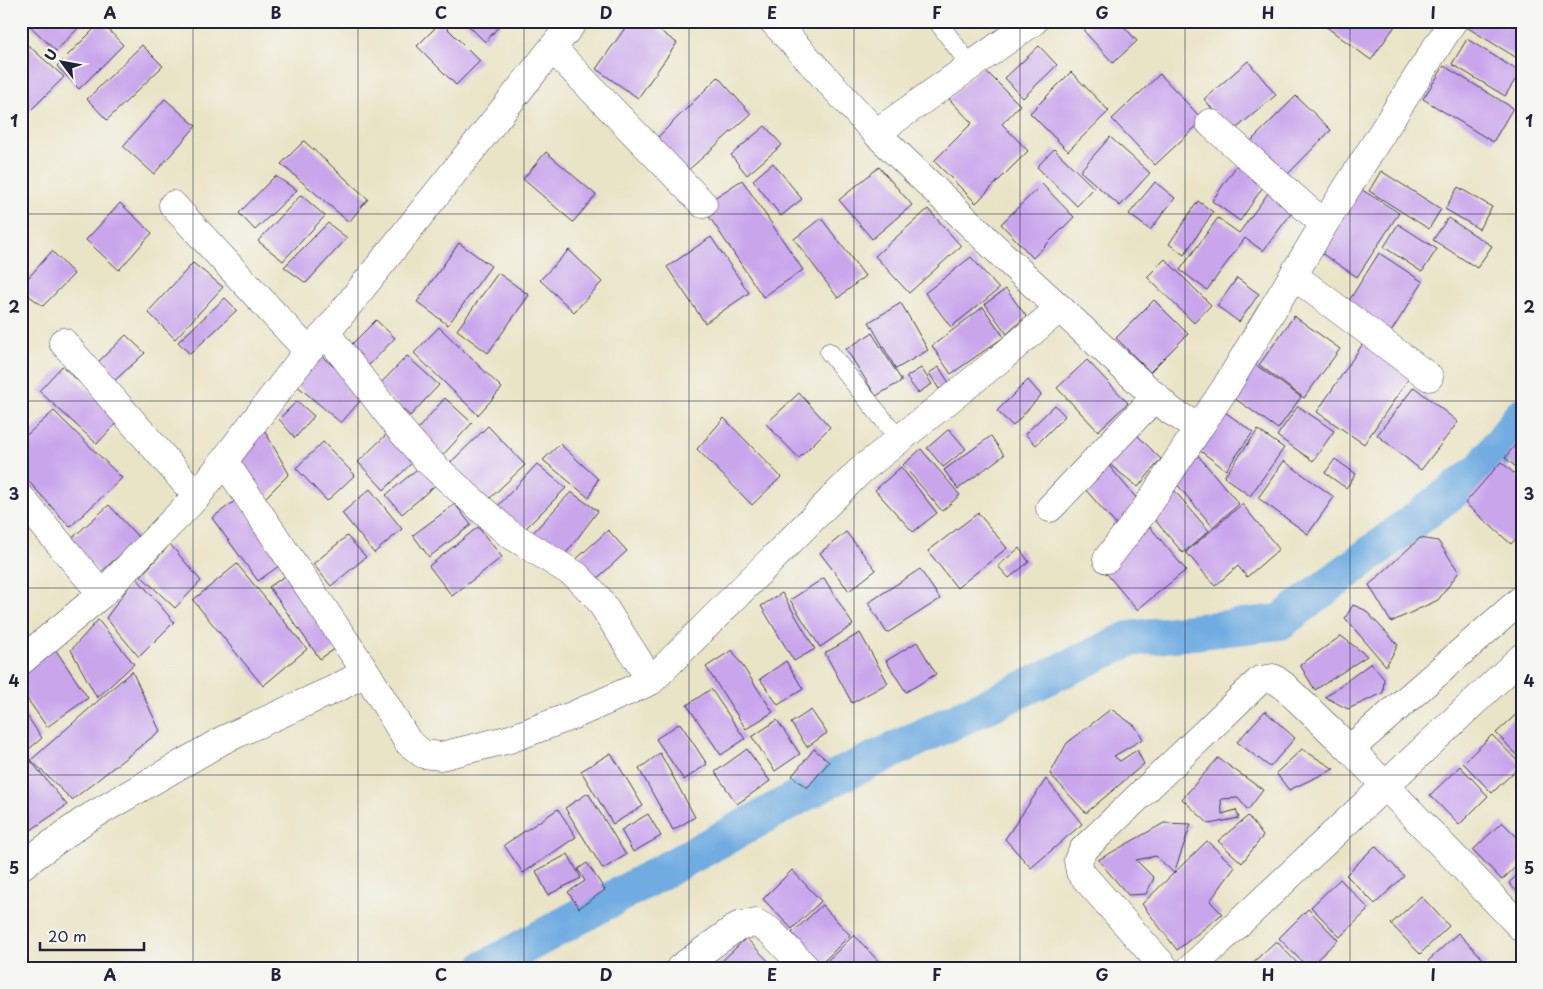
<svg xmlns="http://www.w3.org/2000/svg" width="1543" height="989" font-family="'Playpen Sans',sans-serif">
<rect width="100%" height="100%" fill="#f6f6f2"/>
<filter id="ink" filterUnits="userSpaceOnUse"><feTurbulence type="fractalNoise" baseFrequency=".02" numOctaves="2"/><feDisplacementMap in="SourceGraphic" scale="10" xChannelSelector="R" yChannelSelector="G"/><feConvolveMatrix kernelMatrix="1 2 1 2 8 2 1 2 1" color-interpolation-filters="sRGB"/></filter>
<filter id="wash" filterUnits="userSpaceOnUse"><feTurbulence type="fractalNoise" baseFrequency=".0096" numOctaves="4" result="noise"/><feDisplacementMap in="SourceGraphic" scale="20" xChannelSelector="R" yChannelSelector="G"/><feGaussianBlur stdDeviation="1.12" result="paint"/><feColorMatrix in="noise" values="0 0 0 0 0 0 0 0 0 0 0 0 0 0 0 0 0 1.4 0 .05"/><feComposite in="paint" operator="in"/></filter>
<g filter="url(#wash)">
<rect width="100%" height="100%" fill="#eae4c6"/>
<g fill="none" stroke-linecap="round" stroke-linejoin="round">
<path stroke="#70ace1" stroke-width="36" d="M485 968 832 779 1129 639 1280 622 1481 470 1522 415"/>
</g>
<g id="blocks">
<path fill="#c9a6ec" d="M27 21H85L56 51 26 22Z
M464 21H504L485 42Z
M630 21H646L677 43 638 98 596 69Z
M1094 21H1119L1137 41 1113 63 1084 31Z
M1322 21H1389L1395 26 1371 60 1321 23Z
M1465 21H1515L1522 25V61L1463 25Z
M101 22 123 45 79 89 57 66Z
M441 22 480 61 456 85 417 46Z
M21 39 64 77 24 117 21 114Z
M1467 39 1520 72 1505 96 1452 64Z
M142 45 163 66 107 120 87 99Z
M1039 46 1057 65 1023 98 1005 78Z
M1248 61 1276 95 1232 132 1204 99Z
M1444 66 1513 108 1493 142 1423 99Z
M982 67 1020 105 1002 124 1028 151 976 203 934 161 972 123 949 99Z
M1071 72 1109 111 1068 151 1030 113Z
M1160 74 1203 120 1155 165 1112 119Z
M718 77 751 114 684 174 654 141Z
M1296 96 1331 130 1286 176 1251 141Z
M165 99 196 126 154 174 123 146Z
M765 126 782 145 747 175 731 155Z
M1110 137 1150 173 1120 206 1080 171Z
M304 141 368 199 349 222 281 164Z
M1054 149 1094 188 1077 206 1037 167Z
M546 152 596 195 573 222 523 179Z
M773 163 802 199 781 216 753 180Z
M1237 165 1265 184 1240 221 1212 201Z
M879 167 912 205 872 239 839 200Z
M1381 171 1441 209 1429 229 1369 191Z
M275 176 297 190 255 230 239 213Z
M742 180 803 270 763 297 702 206Z
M1155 182 1175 198 1150 230 1129 214Z
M1042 184 1074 217 1033 258 1001 224Z
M1458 187 1492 207 1479 229 1445 209Z
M1359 188 1399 213 1357 277 1318 251Z
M1271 189 1296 207 1263 251 1245 238 1207 290 1180 270 1218 218 1239 233Z
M301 195 325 216 283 261 258 241Z
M1198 201 1213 212 1184 255 1169 244Z
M120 203 152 233 119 270 86 240Z
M928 209 961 246 909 293 875 256Z
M821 218 865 276 838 298 794 239Z
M1448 218 1492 246 1477 268 1433 240Z
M328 223 347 238 306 283 284 267Z
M1398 224 1437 249 1422 272 1384 247Z
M711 237 749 293 705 323 667 267Z
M459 243 491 266 448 325 417 302Z
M569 250 602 282 574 312 540 280Z
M52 251 74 274 43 306 21 290V286Z
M1379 253 1423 282 1389 335 1345 307Z
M971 257 999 289 951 327 925 293Z
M1165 259 1211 305 1194 323 1147 277Z
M193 263 223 287 175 339 148 312Z
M498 273 529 295 488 353 457 330Z
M1237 278 1259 294 1239 322 1217 306Z
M1006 289 1026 316 1007 334 985 304Z
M225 298 237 310 190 354 178 342Z
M1154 300 1188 334 1150 372 1116 338Z
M901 303 928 350 896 369 869 322Z
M983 307 1004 337 951 374 932 346Z
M1294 316 1340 349 1304 398 1259 365Z
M376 320 395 338 367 367 348 348Z
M439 327 502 388 478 415 414 353Z
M872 333 902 381 876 396 846 349Z
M126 335 145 353 113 382 97 363Z
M1364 342 1412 374 1364 444 1317 412Z
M319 354 366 394 341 423 294 383Z
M407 356 439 385 410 416 378 386Z
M1087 360 1128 403 1098 431 1057 388Z
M1250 361 1301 397 1278 429 1227 393Z
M62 366 120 419 97 444 39 391Z
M939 367 949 383 939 389 929 373Z
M921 368 932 384 918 393 906 377Z
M1028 380 1041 395 1013 426 997 411Z
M1414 387 1458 422 1421 470 1377 435Z
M799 393 830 427 799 458 766 424Z
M445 398 472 423 442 456 415 432Z
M297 401 314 416 295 438 279 419Z
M1055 405 1065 416 1036 445 1025 434Z
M1298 406 1334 431 1313 461 1277 436Z
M1222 410 1253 432 1226 470 1195 447Z
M54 411 122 478 70 527 21 473V440Z
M724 418 781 477 752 505 697 449Z
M488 426 525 465 487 501 450 463Z
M263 428 289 474 263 500 237 461Z
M949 429 966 449 943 467 927 448Z
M1131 429 1161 459 1138 487 1104 460 1144 507 1119 528 1078 481Z
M1258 430 1284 448 1250 496 1224 477Z
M390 431 417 458 384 490 358 462Z
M991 436 1004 455 958 489 944 470Z
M1522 436V472L1505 458Z
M323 442 355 475 327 501 296 468Z
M560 444 598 479 589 498 543 460Z
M921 449 960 495 942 511 903 465Z
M1195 452 1239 504 1213 527 1169 475Z
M1335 459 1356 474 1346 488 1325 473Z
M1284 461 1334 497 1308 534 1258 498Z
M1501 462 1522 480V532L1511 544 1465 503Z
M423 464 438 483 402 514 386 495Z
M537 464 566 488 522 532 497 507Z
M901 467 937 513 913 532 875 490Z
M370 489 402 529 374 553 342 513Z
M1174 490 1209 531 1183 553 1148 512Z
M571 492 598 511 561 560 528 538Z
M236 500 283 563 258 581 212 518Z
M455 504 471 525 429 557 413 535Z
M1242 504 1279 549 1247 577 1238 566 1215 586 1186 552Z
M109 505 139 538 100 573 70 540Z
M978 513 1007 548 957 588 928 551Z
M1149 526 1186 570 1137 610 1101 567Z
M478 527 502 557 452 596 429 566Z
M608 530 627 551 590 585 571 564Z
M846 532 876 570 849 591 820 553Z
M347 536 366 557 331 586 313 564Z
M1420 538 1438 541 1459 572 1438 600 1391 622 1369 585Z
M170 544 201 581 175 608 141 576Z
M1019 548 1029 562 1009 578 998 566Z
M237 564 307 649 263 686 193 600Z
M920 569 940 599 887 633 868 603Z
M288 574 339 646 320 659 269 587Z
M136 577 174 622 139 657 106 618Z
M824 578 853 625 820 647 790 600Z
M782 593 815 649 794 661 761 606Z
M1353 605 1365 610 1398 645 1386 666 1345 618Z
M98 620 134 664 97 698 71 650Z
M860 633 888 683 852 703 825 653Z
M1341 636 1367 656 1315 690 1300 665Z
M917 642 936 674 906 692 886 661Z
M51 643 88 698 47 727 21 690V673Z
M732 650 773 712 746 729 706 667Z
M786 661 803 689 778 705 760 679Z
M1371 663 1384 679 1383 693 1348 709 1325 697Z
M132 671 160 731 72 800 31 760Z
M711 689 745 739 721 755 687 705Z
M21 707 42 738 21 756Z
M1111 709 1135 726 1143 739 1114 756 1120 761 1137 750 1144 764 1086 813 1050 774 1067 743Z
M1522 709V760L1496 733Z
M811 710 827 733 807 747 791 723Z
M1265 711 1295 738 1270 767 1237 742Z
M777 720 800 754 775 771 752 737Z
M680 723 707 764 684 780 656 739Z
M1492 735 1521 765 1492 793 1463 763Z
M747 749 770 781 737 804 715 772Z
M814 749 829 762 807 788 792 776Z
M1302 749 1334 769 1289 790 1276 773Z
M611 753 643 806 613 824 581 771Z
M660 753 695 817 673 830 639 769Z
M26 755 67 805 21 837V758Z
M1218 758 1263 790 1248 810 1238 798 1221 799 1222 814 1236 810 1239 818 1209 824 1182 799Z
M1460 766 1488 796 1459 825 1430 795Z
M1046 779 1082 824 1031 868 1005 839Z
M588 793 626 855 603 869 565 808Z
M558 809 576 837 523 873 504 845Z
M648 814 661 836 633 852 621 830Z
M1248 816 1263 836 1242 863 1218 841Z
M1502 822 1522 842V861L1502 880 1473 850Z
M1164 823 1191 824 1174 873 1156 856 1136 860 1154 878 1146 894 1128 895 1098 860Z
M1207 841 1235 867 1210 901 1222 914 1177 950 1142 904Z
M1375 846 1404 876 1375 904 1346 875Z
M568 854 581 878 548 895 536 871Z
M587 863 605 890 579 908 568 892 585 881 578 869Z
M792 870 821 901 792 929 763 899Z
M1522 870V897L1509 883Z
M1340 879 1369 909 1340 937 1311 907Z
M1421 896 1449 926 1420 954 1391 924Z
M822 905 850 935 821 964 792 933Z
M1308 909 1338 940 1308 968 1279 938Z
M1458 933 1487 963 1483 968H1435L1428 961Z
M854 935 882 965 880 968H828L824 964Z
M746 938 775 968H718L717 966Z
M1276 941 1302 968H1247Z"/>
</g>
</g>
<g filter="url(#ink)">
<use href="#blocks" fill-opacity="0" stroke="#403f50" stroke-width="1"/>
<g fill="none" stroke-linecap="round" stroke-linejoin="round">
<defs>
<path id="service" d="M937 21 970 65
M829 352 899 439"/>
<path id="minor" d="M773 21 876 133 1017 269 1171 411 1198 427
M553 49 703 204
M1210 123 1324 224
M876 133 1034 21
M173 205 308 351
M1294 276 1429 377
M326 333 399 428 426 459 508 533 577 576 598 598 651 681
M63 342 197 496
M224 461 366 672
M21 498 102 594
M1050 508 1156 396
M1107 559 1144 511 1226 387 1324 224 1453 21
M21 661 102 594 197 496 308 351 326 333 574 21
M1350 749 1522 599
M21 866 85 820 223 740 339 687 366 672 408 742 423 754 441 756 510 739 574 715 651 681 860 471 1001 358 1060 308
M680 968 738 926 756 923 770 931 806 968
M1165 968 1080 872 1078 860 1083 850 1260 680 1273 678 1283 685 1350 749 1522 928
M1191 968 1522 657"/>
</defs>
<use href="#service" stroke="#403f50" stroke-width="19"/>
<use href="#minor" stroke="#403f50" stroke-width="29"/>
<use href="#service" stroke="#fff" stroke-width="18"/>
<use href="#minor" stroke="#fff" stroke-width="28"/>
</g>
</g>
<path fill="none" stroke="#22223b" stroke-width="1" stroke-opacity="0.55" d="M193 21V968M358 21V968M524 21V968M689 21V968M854 21V968M1020 21V968M1185 21V968M1350 21V968M21 214H1522M21 401H1522M21 588H1522M21 775H1522"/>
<rect width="1543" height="989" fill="none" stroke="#f6f6f2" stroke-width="55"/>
<g transform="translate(62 62) rotate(302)" stroke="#f6f6f2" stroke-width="4" paint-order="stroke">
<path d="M0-4L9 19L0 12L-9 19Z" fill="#22223b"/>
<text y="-8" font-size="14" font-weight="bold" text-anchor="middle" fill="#22223b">U</text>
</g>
<path d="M40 942v8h104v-8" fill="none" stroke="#22223b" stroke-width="2.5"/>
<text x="48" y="942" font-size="15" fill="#22223b" stroke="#f6f6f2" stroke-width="4" paint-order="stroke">20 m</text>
<rect x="28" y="28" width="1488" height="934" fill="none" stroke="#22223b" stroke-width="2"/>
<g font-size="16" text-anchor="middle" font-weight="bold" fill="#22223b">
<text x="110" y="19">A</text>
<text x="276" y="19">B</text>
<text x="441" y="19">C</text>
<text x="606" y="19">D</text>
<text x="772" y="19">E</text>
<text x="937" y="19">F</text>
<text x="1102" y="19">G</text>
<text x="1268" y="19">H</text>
<text x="1433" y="19">I</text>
<text x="14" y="127">1</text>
<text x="1529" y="127">1</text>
<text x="14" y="313">2</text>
<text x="1529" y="313">2</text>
<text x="14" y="500">3</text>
<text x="1529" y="500">3</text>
<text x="14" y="687">4</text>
<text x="1529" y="687">4</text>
<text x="14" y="874">5</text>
<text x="1529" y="874">5</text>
<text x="110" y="981">A</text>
<text x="276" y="981">B</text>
<text x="441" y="981">C</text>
<text x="606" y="981">D</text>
<text x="772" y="981">E</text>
<text x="937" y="981">F</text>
<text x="1102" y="981">G</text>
<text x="1268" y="981">H</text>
<text x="1433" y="981">I</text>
</g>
</svg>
